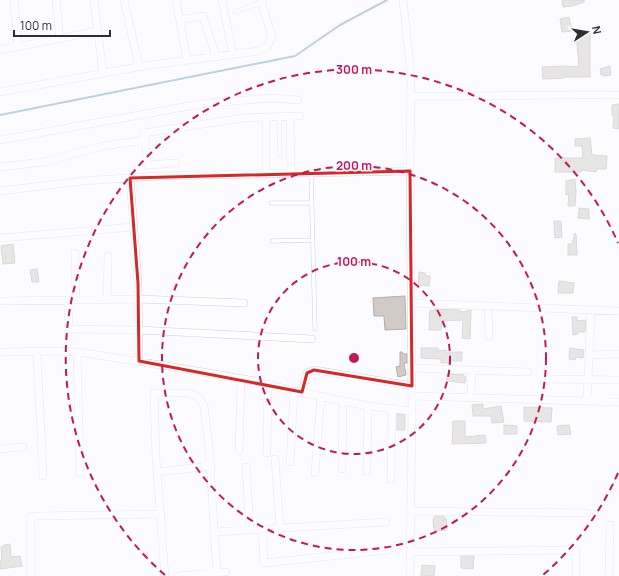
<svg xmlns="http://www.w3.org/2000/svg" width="619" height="576" font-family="Manrope,sans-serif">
<rect width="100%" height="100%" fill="#fcfbff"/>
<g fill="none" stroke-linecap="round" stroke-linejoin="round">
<path stroke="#7b9cbd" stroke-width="2" d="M0 115 295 56 340 25 387 0"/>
</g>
<path fill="#d1cac6" stroke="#b5aeaa" d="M562 0H584V2L572 6 563 7Z
M569 17 572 31 562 32 560 19Z
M590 30V77H564V78L543 79 542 67 563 66 579 67 576 31Z
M610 66 611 75 603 76V74L601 75 600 69Z
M619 104V129L613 128 614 116H612V105Z
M590 138 592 155 607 156 606 169H597L596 172 581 170V172H555V158H583L582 146H575V139Z
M575 179 576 193 575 206H568L569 194 566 195V181Z
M579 208 589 209V219L578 218Z
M554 221H561L562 237 555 238Z
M575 233 576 234 577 255H568V244H572Z
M13 244 15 263 3 264 1 246Z
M37 269 39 282H32L30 270Z
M419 272 425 273 426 276H430L429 286 418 285Z
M559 281 574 283 573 293H558Z
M405 296 406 329 385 330 384 316H374L373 298Z
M434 309 460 310 462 312 471 310 470 339 462 338 463 320 442 321 441 330H429L430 310 434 311Z
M572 317H577V321L586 320 585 332H577L578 334 573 335Z
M421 348H438V351L446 350V352H462V361H450V363H441V359L421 358Z
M570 348 584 350 583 358 576 357 575 360 569 359Z
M400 352H402L403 354H407V363H404L406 375 398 377 396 367 400 366Z
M447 374 464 375V376L466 377 465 383 447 381Z
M483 404V409L501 406 504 422 492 423 491 416H473L472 405Z
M524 407 552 408 551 422 524 421Z
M397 414 405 415V430H397Z
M453 421H465V437L485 435 486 443 452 444Z
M504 425 517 426V434H504Z
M569 425 571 434 558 435 557 426Z
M435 516H444V519L446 518 447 530 434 531 433 519Z
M10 544 11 557 20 556 22 566 0 569V561L2 559 1 547H3L4 545Z
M461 556H474L473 569 461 568Z
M422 565 435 566 434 576H421Z"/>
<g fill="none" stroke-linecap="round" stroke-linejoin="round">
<defs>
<path id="lane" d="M235 12 262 2
M279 116 280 155
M311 173 315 329
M271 203H312
M272 241 313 240"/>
<path id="street" d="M14 0 18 47
M56 0 60 39
M94 0 103 73
M124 0 139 67
M176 0 187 60
M222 0 233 55
M403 0 411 75 410 171 412 411 410 576
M180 20 203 16 216 57
M0 50 98 31
M0 92 143 66 259 51 267 47 272 37 261 0
M410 96C480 97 549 94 619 95
M290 116 291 173
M266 117 300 116
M0 140 206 103 272 98 298 100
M176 163 148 165 144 133 243 118 266 117V174
M0 167 43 162 103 146 145 140
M130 178 138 283 139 361
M0 191 82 181 158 176 410 171
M0 238 133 227
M75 253 76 299
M107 299 108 256
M68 300 69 329 138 330 312 339
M0 301 138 299 244 303
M411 303 619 311
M488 306 489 336
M0 352 62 351 85 353 173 367 255 381 294 391 368 406 412 411
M37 352 43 476
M77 353 80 473
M589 355 619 354
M412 368 528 372
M548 379 619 380
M302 392 307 373 314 370 412 386
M412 396 619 402
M471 398 472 370
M587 401 591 311
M0 449 23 447
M239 451 241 379
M267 453 268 385
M275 459 280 528
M290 462 294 391
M246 467 250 530
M342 469 343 401
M367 471 368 406
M157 472 211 466
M315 473 321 396
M391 479 392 408
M410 511 587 513
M262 529 264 563 389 550
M215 532 386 522
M411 552 576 550V576
M31 576V517L36 516 161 514
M165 576 156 458 154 393H189L198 397 204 406 209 448 217 573
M177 576 226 572
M609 576 610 525"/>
</defs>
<use href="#lane" stroke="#d1cfd6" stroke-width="4.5"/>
<use href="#street" stroke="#d1cfd6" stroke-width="8"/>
<use href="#lane" stroke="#fff" stroke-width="3.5"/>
<use href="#street" stroke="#fff" stroke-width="7"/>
</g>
<path d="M0 0H619V576H0ZM410 171 412 386 314 370 307 373 302 392 139 361 138 283 130 178Z" fill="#fcfbff" fill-opacity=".55" fill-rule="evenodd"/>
<path fill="none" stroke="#d62828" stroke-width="3" stroke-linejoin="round" d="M410 171 412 386 314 370 307 373 302 392 139 361 138 283 130 178Z"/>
<g fill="none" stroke="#c2185b" stroke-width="2" stroke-dasharray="7 5">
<circle cx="354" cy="358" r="96"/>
<circle cx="354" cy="358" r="192"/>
<path d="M618 473A288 288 0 0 1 543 575M165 575A288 288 0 1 1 618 243"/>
</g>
<circle cx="354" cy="358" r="6" fill="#c2185b" stroke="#fcfbff" stroke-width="2"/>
<g font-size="12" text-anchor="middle" font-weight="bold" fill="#c2185b" stroke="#fcfbff" stroke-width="3" stroke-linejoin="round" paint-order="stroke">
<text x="354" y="74">300 m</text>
<text x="354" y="170">200 m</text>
<text x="354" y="266">100 m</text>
</g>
<g transform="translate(587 32) rotate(78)" stroke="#fcfbff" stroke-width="3" paint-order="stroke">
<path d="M0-3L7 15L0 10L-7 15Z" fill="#2f2e30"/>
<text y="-6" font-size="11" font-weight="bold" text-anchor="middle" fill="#2f2e30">N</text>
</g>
<path d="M14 30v6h96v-6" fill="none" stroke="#2f2e30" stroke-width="2"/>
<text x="20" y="30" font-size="12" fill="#2f2e30" stroke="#fcfbff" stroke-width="3" paint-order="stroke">100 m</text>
</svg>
